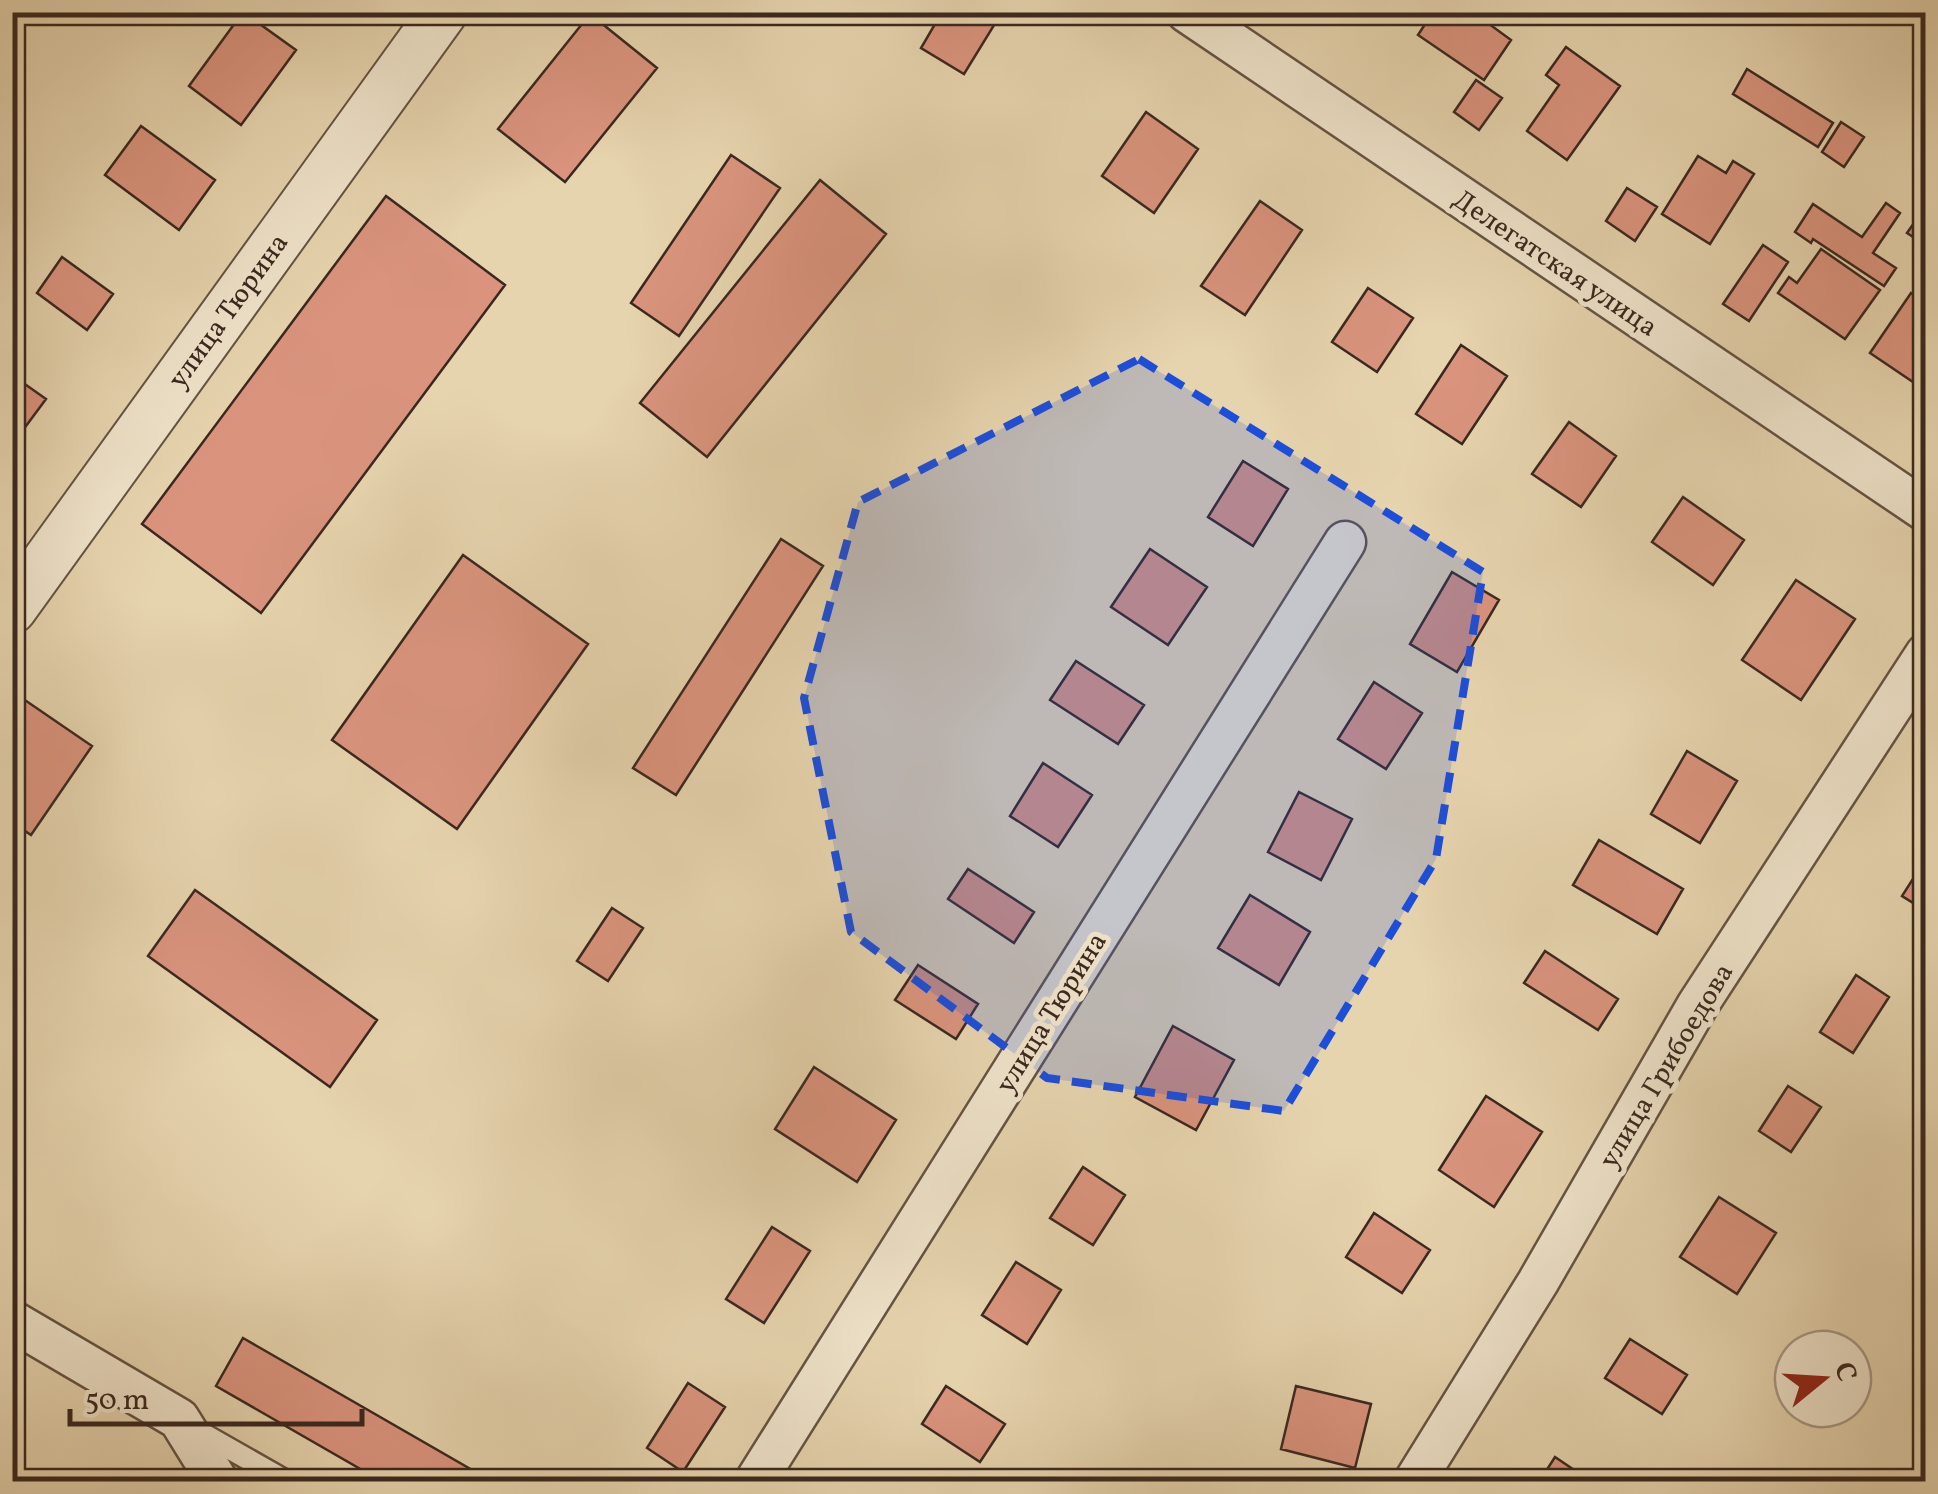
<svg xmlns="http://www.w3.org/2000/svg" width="1938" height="1494" font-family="Vollkorn,serif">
<rect width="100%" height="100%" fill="#e6d4ae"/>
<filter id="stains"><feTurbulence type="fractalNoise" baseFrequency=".002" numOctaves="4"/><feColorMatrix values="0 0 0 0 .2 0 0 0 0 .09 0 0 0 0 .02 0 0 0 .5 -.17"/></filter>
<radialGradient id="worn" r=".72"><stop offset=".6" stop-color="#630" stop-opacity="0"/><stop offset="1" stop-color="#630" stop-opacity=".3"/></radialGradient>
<path fill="#da947e" stroke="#3a281f" stroke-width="2.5" d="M243 12 296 50 241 125 189 86Z
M942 12H980L996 22 964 74 921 48Z
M1433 12H1491L1485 21 1511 40 1484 80 1418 35Z
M590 14 657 68 565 182 498 129Z
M1566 47 1620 86 1567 160 1527 131 1559 85 1546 75Z
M1747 69 1833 123 1818 147 1733 94Z
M1476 80 1502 98 1479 130 1454 112Z
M1146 112 1198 149 1154 213 1102 176Z
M1841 122 1864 137 1844 167 1822 152Z
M141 126 215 180 179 230 105 175Z
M731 155 780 188 679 336 631 303Z
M1698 156 1726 173 1733 161 1754 174 1710 244 1662 214Z
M820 180 886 234 707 457 640 403Z
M1627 188 1657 207 1635 241 1606 221Z
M386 196 505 285 261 613 142 524Z
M1260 201 1302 230 1245 315 1201 286Z
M1886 203 1900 213 1873 253 1896 268 1884 286 1813 239 1811 243 1795 232 1813 204 1862 237Z
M1926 206V244L1925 245 1907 233Z
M1763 245 1788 262 1749 321 1723 304Z
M1821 249 1880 290 1845 339 1778 293 1789 277 1797 283Z
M62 257 113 294 87 330 37 293Z
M1368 288 1413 318 1377 372 1332 342Z
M1911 293 1926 303V364L1913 382 1870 353Z
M1461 345 1507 376 1462 444 1416 414Z
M12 375 46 399 23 430 12 423Z
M1569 422 1616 456 1581 507 1532 474Z
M1243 461 1288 489 1253 546 1208 517Z
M1683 497 1744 540 1713 585 1652 542Z
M781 539 823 566 676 795 633 768Z
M1150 549 1207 587 1168 645 1111 607Z
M463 555 588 644 457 829 332 740Z
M1452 572 1499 600 1457 672 1410 644Z
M1796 580 1855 619 1801 700 1742 660Z
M1076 661 1144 705 1118 744 1050 700Z
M1374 682 1422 713 1386 769 1338 739Z
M16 694 92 746 31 835 12 822V698Z
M1687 751 1737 781 1700 843 1651 814Z
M1043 763 1092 795 1058 847 1010 816Z
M1299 792 1352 819 1321 880 1268 852Z
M1599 840 1683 889 1657 934 1573 885Z
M1925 860 1926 861V911L1902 896Z
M968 869 1034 912 1014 943 948 899Z
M195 890 377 1020 330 1087 148 956Z
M1250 895 1310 932 1279 985 1218 948Z
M612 908 643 928 608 981 577 961Z
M1545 951 1618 999 1598 1030 1524 983Z
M918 965 978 1004 956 1039 895 1000Z
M1856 975 1889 997 1853 1053 1820 1032Z
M1173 1026 1234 1060 1196 1130 1135 1097Z
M814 1067 896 1120 857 1182 775 1129Z
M1788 1086 1821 1107 1791 1152 1759 1131Z
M1486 1096 1542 1132 1494 1207 1439 1170Z
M1083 1167 1125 1195 1093 1245 1050 1218Z
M1719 1197 1776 1233 1737 1294 1680 1257Z
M1374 1213 1430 1250 1402 1293 1346 1257Z
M772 1227 810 1251 764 1323 726 1299Z
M1016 1262 1061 1290 1027 1344 982 1315Z
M243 1338 493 1482H383L216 1386Z
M1630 1339 1687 1375 1662 1414 1605 1378Z
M688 1383 725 1407 683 1472 647 1448Z
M946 1386 1005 1424 980 1462 922 1424Z
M1296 1386 1371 1404 1355 1468 1281 1449Z
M1555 1457 1592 1482H1539Z"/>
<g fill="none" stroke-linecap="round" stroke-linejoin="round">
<defs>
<path id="service" d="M193 1428 288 1482"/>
<path id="minor" d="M1187 12 1926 511
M12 1321 179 1419 218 1482
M755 1482 1345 542
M1414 1482 1538 1282 1697 1006 1926 654"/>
<path id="tertiary" d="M12 609 443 12"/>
</defs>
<use href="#service" stroke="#655343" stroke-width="25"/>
<use href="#minor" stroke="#655343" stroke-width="45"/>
<use href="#tertiary" stroke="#655343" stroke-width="52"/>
<use href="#service" stroke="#efe3ca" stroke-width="20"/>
<use href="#minor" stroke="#efe3ca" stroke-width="40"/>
<use href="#tertiary" stroke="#efe3ca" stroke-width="48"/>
</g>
<path fill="#1d4ed8" fill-opacity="0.2" stroke="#1d4ed8" stroke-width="8" stroke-dasharray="20 12" stroke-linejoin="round" d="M1139 359 1483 572 1436 859 1284 1111 1047 1078 851 932 804 698 858 502Z"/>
<g text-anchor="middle" stroke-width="10" stroke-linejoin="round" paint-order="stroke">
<g font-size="28" fill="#3a281f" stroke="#efe3ca">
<text transform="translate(1556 262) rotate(34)" y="10">Делегатская улица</text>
<text transform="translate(227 310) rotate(-54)" y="10">улица Тюрина</text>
<text transform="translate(1050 1012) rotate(-58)" y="10">улица Тюрина</text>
<text transform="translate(1665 1065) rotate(-59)" y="10">улица Грибоедова</text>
</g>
</g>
<rect width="1938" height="1494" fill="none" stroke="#e6d4ae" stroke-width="50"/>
<rect x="15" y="15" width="1908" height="1464" fill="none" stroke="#3a281f" stroke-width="5"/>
<rect x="25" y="25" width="1888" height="1444" fill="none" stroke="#3a281f" stroke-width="2.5"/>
<g transform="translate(1823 1379) rotate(72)"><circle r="48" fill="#efe3ca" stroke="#a79886" stroke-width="2.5"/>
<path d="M0-8L18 38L0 25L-18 38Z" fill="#8f2418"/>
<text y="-15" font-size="28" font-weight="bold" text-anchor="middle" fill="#3a281f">С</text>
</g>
<path d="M70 1409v15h292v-15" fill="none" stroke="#3a281f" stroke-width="5"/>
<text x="85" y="1409" font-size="30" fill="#3a281f" stroke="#efe3ca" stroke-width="8" paint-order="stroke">50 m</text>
<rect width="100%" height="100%" filter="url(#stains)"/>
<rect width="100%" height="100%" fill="url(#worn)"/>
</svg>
